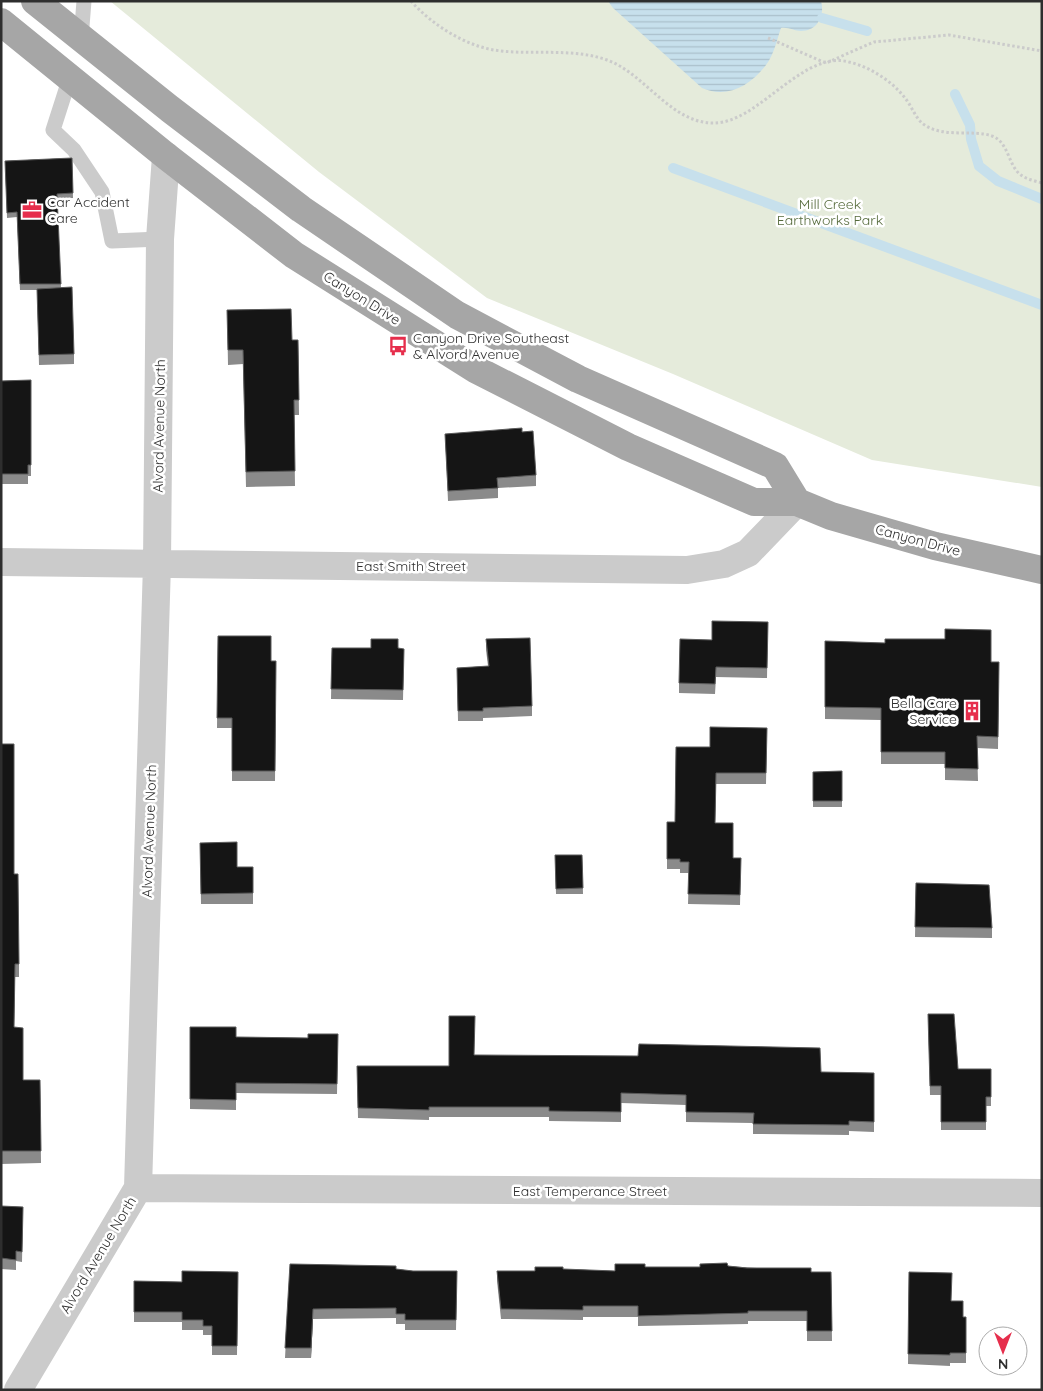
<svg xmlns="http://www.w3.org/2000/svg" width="1043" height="1391" font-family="Quicksand,sans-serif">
<defs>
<pattern id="water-rules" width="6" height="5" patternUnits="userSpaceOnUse" patternTransform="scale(1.25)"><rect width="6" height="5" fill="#c7e0ec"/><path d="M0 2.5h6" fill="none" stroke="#abc0cb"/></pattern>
</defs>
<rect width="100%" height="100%" fill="#fff"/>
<path fill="#e5ebdb" d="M110 1H1042V487L872 460 673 374 487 298 319 172Z"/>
<path fill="url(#water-rules)" d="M608 1H821C825 15 818 31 801 31 794 31 789 27 781 28 777 39 774 55 766 65 750 86 727 99 702 88L613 8Z"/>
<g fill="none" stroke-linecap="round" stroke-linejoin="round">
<path stroke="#c7e0ec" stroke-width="10" d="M822 18 867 31
M955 94 970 125 971 139 979 166 998 181 1042 199
M673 168 1042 305"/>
<path stroke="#cbcbcb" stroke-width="3" stroke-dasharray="2.5 2.5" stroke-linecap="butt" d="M411 1C431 24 464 45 494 50 532 56 570 47 607 60 647 74 675 131 723 122 764 114 806 50 849 62 870 67 892 81 905 98 911 105 915 117 922 123 941 139 974 129 992 136 1009 142 1008 166 1021 175 1026 179 1035 181 1042 183
M768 38 826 63 874 42 949 35 1042 51"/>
<path stroke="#cbcbcb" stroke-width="15" d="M81 39 84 1
M70 77 53 130 74 150 102 192 112 241 160 239"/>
<path stroke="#cbcbcb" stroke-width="28" d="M1 562 687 570 724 564 748 553 797 502
M138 1188 1042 1193
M18 1390 138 1188 157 564 160 239 166 156"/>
<path stroke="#a6a6a6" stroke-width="28" d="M35 1 170 109 301 209 457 315 578 379 775 466 797 502
M1 22 166 156 294 255 475 369 628 447 754 502H797L831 516 935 546 1042 570"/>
</g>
<path fill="#8a8a8a" d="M72 158 73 198 57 199 61 288 74 354V364L39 365 37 290H20L17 217 7 218 5 161Z
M227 310 292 340H298L299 415H294L295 486 246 487 243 364 228 365Z
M31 380V476H28V484H1V381Z
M522 432 536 475V486L498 488V498L448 501 445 434Z
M768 622 767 678 716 677 715 694 679 693V683L712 640Z
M218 636 271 661H276L275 781H232V728H217Z
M486 639 532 706V716L483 718V721H458L457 668 488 666 486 650Z
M825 641 991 662H999L998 749 977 748 978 781 945 780V764H881V720L825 719Z
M332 648 404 649 403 700 331 699Z
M767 728 766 784H716L715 823 733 858H741L740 905 688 904 689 873H680V869H667V822H675L710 747Z
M1 744 14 874 19 964V977H15L14 1027 23 1080H40L41 1163 1 1164Z
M842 771V807H813V772Z
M200 843 237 867H253V904H201Z
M555 855H582L583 894H556Z
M916 883 992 928V938L915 937Z
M928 1014 958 1069H991V1106H986V1130H941V1095H930Z
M190 1027 236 1037 308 1038 338 1034 337 1094 236 1093V1110L190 1109Z
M475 1055 821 1072 874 1073V1132L849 1131V1135L753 1134V1123L686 1122V1105L621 1103V1122L549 1121V1117H429V1120L358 1118 357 1066H449Z
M1 1206 23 1207 22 1262 16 1261V1270L1 1269Z
M290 1264 396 1269 413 1271H457L456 1330H405V1324H396V1318L313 1319 311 1358H285Z
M728 1266 811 1272H831L832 1341H807V1321H748V1324L638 1326V1317H583V1320L501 1319 497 1281V1271H535L563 1269 615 1271 645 1267H700Z
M238 1272 237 1355H212V1335H203V1330H182V1322H134V1281L182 1282Z
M909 1272 951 1301 963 1317H966V1363H950V1366L908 1364Z"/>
<path fill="#5b5b5b" d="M313 1309V1319L311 1358V1348Z"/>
<path fill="#151515" stroke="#5b5b5b" d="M72 158 73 193 57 194 61 284H20L17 212 7 213 5 161Z
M72 287 74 354 39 355 37 289Z
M291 309 292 340H298L299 400H294L295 471 246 472 243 350H228L227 310Z
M31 380V465H28V474H1V381Z
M522 428V432L533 431 536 475 497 478 498 488 448 491 445 434Z
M712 621 768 622 767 668 716 667 715 684 679 683 680 639 712 640Z
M945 629 991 630V662H999L998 737 977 736 978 769 945 768V752H881V708L825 707V641L885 643V639H945Z
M218 636H271V661H276L275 771H232V718H217Z
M530 638 532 706 483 708V711H458L457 668 489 666 486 639Z
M371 639H398V648L404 649 403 690 331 689 332 648H371Z
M710 727 767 728 766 773H716L715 823H733V858H741L740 895 688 894 689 862H680V859H667V822H675L676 747H710Z
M1 744H14V874H18L19 964H15L14 1027 23 1028V1080H40L41 1151H1Z
M842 771V801H813V772Z
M237 842V867H253V893L201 894 200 843Z
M555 855H582L583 888 556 889Z
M916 883 989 885 992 928 915 927Z
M928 1014H954L958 1069H991V1097H986V1122H941V1086H930Z
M449 1016H475L474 1055 638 1056 639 1044 820 1048 821 1072 874 1073V1122L849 1121V1125L753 1124 754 1113 686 1112V1095L621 1093V1112L549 1111V1107H429V1110L358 1108 357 1066H449Z
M190 1027H236V1037L308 1038V1034H338L337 1084 236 1083V1100L190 1099Z
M1 1206 23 1207 22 1252 16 1251V1260L1 1258Z
M727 1263 728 1266 747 1268H811V1272H831L832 1331H807V1311H748V1313L638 1316V1306H583V1310L501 1309 497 1271H535V1267H563V1269L615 1271V1264H645V1267H700V1264Z
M290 1264 396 1266V1269L413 1271H457L456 1320H405V1314H396V1308L313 1309 311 1348H285Z
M182 1271 238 1272 237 1346H212V1326H203V1320H182V1312H134V1281L182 1282Z
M909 1272 952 1273 951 1301H963V1317H966V1353H950V1355L908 1354Z"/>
<defs>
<symbol id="office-bare" viewBox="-9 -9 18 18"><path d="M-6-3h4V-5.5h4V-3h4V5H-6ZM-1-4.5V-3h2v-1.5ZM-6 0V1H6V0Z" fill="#e62e4c" stroke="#fff" stroke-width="2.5" paint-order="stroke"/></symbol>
<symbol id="bus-bare" viewBox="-9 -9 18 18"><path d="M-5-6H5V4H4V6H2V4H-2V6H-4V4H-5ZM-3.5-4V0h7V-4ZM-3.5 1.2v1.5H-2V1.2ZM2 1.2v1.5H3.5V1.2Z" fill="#e62e4c" stroke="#fff" stroke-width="2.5" paint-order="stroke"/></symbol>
<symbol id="building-bare" viewBox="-9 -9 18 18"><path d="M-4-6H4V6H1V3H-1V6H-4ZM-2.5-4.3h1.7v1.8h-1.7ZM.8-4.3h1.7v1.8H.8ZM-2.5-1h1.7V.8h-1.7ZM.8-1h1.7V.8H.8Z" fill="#e62e4c" stroke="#fff" stroke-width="2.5" paint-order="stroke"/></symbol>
</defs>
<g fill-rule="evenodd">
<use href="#office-bare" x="18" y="196" width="28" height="28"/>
<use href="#bus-bare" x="384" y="332" width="28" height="28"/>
<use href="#building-bare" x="958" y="697" width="28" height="28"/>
</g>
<g text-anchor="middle" stroke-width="5" stroke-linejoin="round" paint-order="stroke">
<g font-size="14" fill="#2e2e2e" stroke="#fff" text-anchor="start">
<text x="47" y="207">Car Accident<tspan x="47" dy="16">Care</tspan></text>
<text x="413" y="343">Canyon Drive Southeast<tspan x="413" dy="16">&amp; Alvord Avenue</tspan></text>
<text x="957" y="708" text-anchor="end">Bella Care<tspan x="957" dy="16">Service</tspan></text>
</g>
<g font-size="14" fill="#556a3b" stroke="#fff">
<text x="830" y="209">Mill Creek<tspan x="830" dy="16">Earthworks Park</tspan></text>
</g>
<g font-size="14" fill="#2e2e2e" stroke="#fff">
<text transform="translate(362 298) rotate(32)" y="5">Canyon Drive</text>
<text transform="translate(159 426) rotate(-89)" y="5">Alvord Avenue North</text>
<text transform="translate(918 540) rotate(15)" y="5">Canyon Drive</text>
<text x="411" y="571">East Smith Street</text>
<text transform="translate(149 831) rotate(-88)" y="5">Alvord Avenue North</text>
<text x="590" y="1196">East Temperance Street</text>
<text transform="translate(98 1255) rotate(-59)" y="5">Alvord Avenue North</text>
</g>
</g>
<rect width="1043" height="1391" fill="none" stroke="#2e2e2e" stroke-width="5"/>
<g transform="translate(1003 1351) rotate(180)"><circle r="24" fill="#ffffff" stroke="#ababab"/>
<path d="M0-4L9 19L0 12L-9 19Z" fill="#e62e4c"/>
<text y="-8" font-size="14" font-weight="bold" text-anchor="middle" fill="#2e2e2e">N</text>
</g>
</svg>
